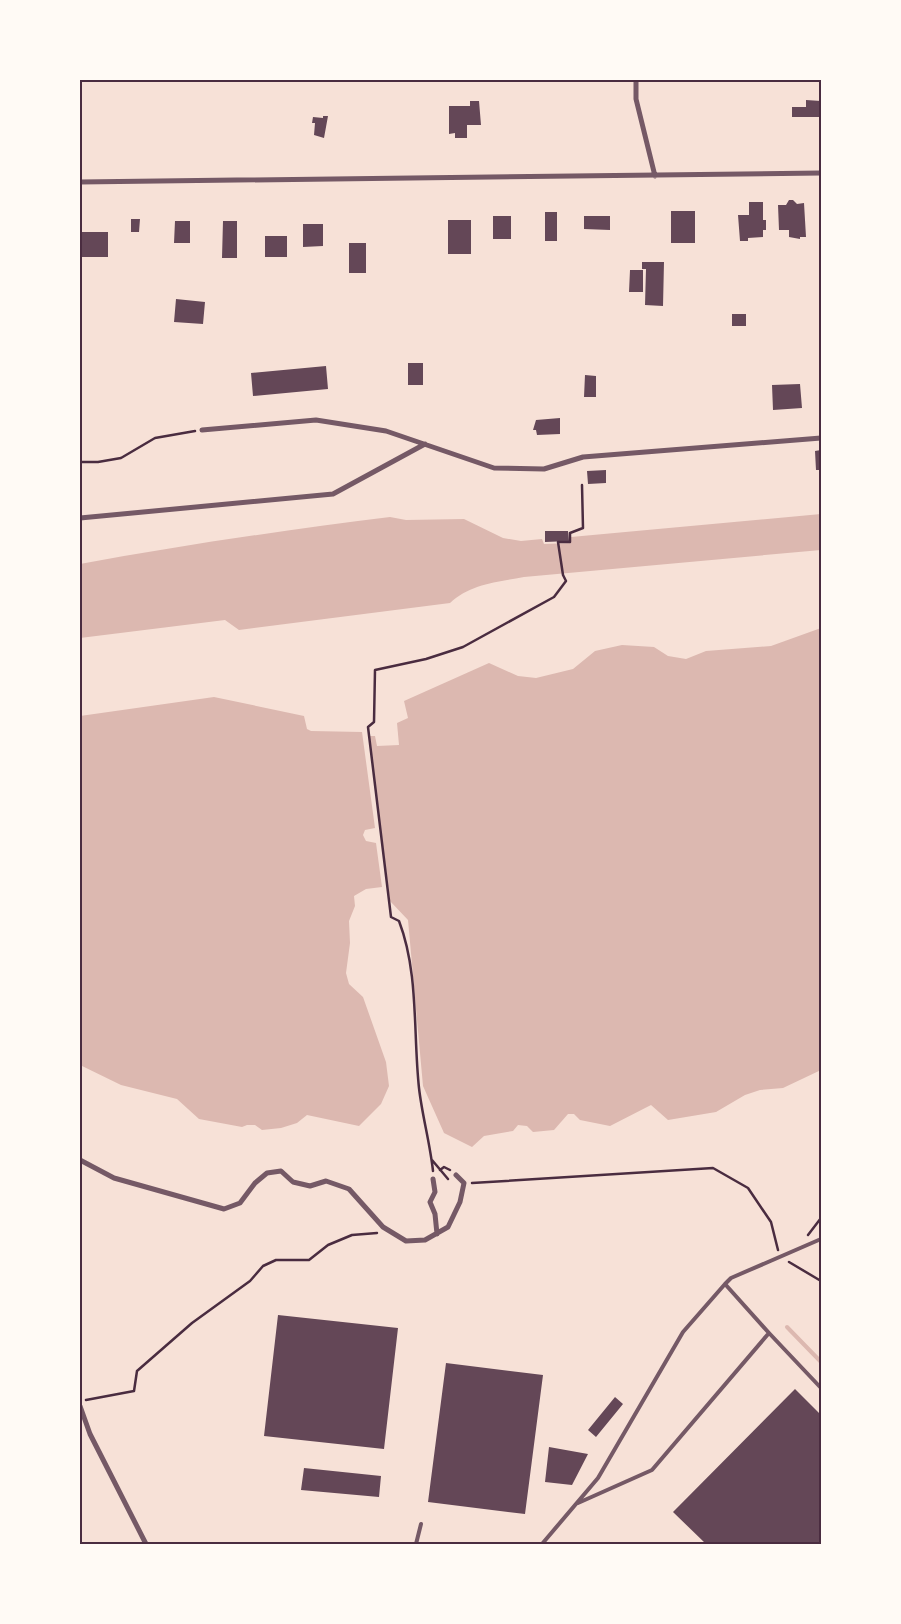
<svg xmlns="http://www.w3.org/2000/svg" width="901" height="1624" font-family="Helvetica,sans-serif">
<rect width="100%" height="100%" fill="#f7e1d7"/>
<path fill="#dcb8b0" d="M821 514V550L524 577C497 582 470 584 450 603L239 630 225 620 80 638V564C183 545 286 530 390 517L406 520 464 519 503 538 521 541 542 539 544 544 571 543V537Z
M821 628V1070L783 1088 760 1090 745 1095 716 1112 668 1120 651 1105 610 1126 580 1120 574 1114H568L554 1130 533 1132 527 1126 518 1125 513 1131 484 1136 472 1147 444 1133 423 1086 408 920 390 901 369 736H375L377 746 399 745 397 723 408 718 404 701 489 663 518 676 536 678 573 669 595 651 622 645 654 647 668 656 686 659 706 651 771 646Z
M214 697 304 716 307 729 311 731 362 732 375 828 365 830 363 835 366 841 376 843 382 887 366 889 354 896 355 906 349 921 350 943 346 973 349 984 363 997 386 1062 389 1086 381 1104 359 1126 307 1115 297 1123 281 1128 262 1130 255 1125H247L242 1127 199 1119 177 1099 121 1085 80 1065V716Z"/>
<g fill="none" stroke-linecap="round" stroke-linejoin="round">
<path stroke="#dcb8b0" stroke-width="4" d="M787 1327 821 1362"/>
</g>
<path fill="#644757" d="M806 100 821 101V117H792V107H806Z
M470 101H479L481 125H467V138H455V133L449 134V106H470Z
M323 116H328L324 138 314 135 315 123H312L313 117 323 118Z
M789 200H793L797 204 804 203 806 237H800V239L789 237V230H779L778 205H786Z
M749 202H763V220H766V230H763V237L748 238V241H740L738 215H749Z
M671 211H695V243H671Z
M545 212H557V241H545Z
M493 216H511V239H493Z
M584 216H610V230L584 229Z
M131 219H140L139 232H131Z
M448 220H471V254H448Z
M175 221H190V243H174Z
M223 221H237V258H222Z
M303 224H323V246L303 247Z
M80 232H108V257H80Z
M265 236H287V257H265Z
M349 243H366V273H349Z
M642 262H664L663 306 645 305 646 269H642Z
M630 270H643V292H629Z
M176 299 205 302 203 324 174 322Z
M732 314H746V326H732Z
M408 363H423V385H408Z
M326 366 328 389 253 396 251 373Z
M585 375 596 376V397H584Z
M800 384 802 408 773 410 772 385Z
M560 418V434L537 435 536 430H533L536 420Z
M821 450V470H816L815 451Z
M606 470V483L588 484 587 471Z
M545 531H568L569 541 545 542Z
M278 1315 398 1328 384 1449 264 1436Z
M446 1363 543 1375 525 1514 428 1502Z
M795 1389 821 1415V1544H706L673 1512Z
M615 1397 623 1404 596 1437 588 1430Z
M549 1447 588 1454 572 1485 545 1482Z
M304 1468 381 1476 379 1497 301 1490Z"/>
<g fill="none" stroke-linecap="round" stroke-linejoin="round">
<path stroke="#4a2c40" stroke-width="2.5" d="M80 462H98L121 458 155 438 195 431
M432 1160 448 1179
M440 1170 444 1167 450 1170
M433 1171C430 1143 422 1115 419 1088 413 1033 419 973 399 921L391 917 368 727 374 722 375 670 426 659 463 647 554 597 566 581 563 575 558 542H570V533L583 528 582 485
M472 1183 713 1168 748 1188 771 1222 778 1250
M808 1235 821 1218
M789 1262 821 1281
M86 1400 134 1391 137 1371 192 1323 250 1281 263 1266 276 1260H309L328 1245 352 1235 377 1233"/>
<path stroke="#755966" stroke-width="4" d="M725 1284 769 1333
M578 1503 652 1470 769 1333 821 1388
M416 1544 421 1524
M542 1544 598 1478 683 1332 725 1284 731 1278 821 1239"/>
<path stroke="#755966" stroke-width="5" d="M636 80V99L655 176
M80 182 821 173
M202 430 316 420 386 431 494 468 544 469 583 457 821 438
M80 518 333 494 425 444
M80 1160 114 1178 224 1209 240 1203 255 1183 267 1173 281 1171 293 1182 310 1186 326 1181 349 1189 383 1227 406 1241 425 1240 448 1227 460 1202 464 1183 456 1175
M433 1179 435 1192 430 1202 435 1214 437 1234
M80 1406 90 1434 146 1544"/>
</g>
<rect width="901" height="1624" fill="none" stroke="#fffaf5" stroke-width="162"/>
<rect x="81" y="81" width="739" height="1462" fill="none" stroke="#4a2c40" stroke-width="2"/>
</svg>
